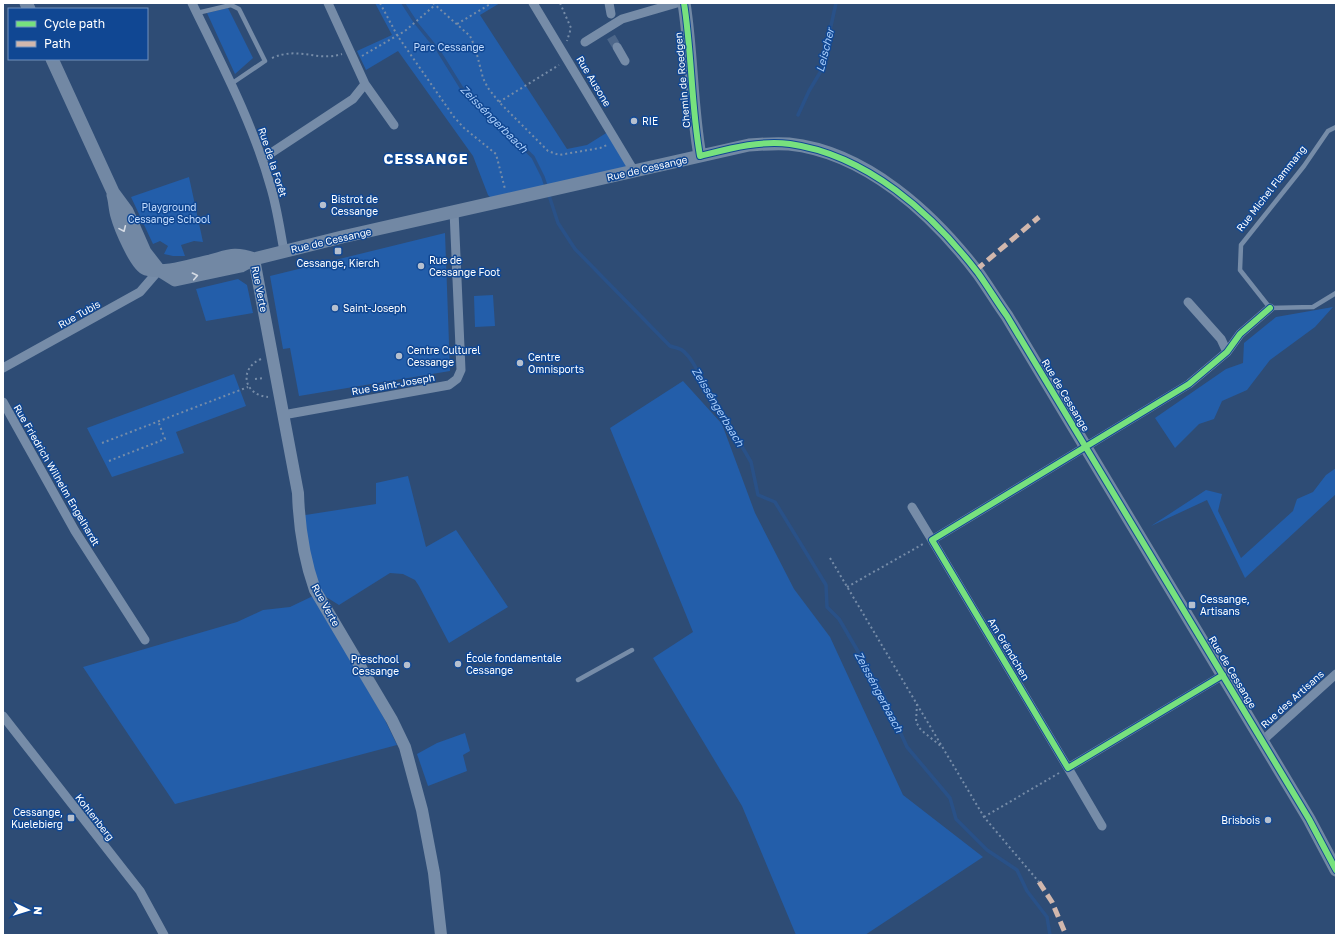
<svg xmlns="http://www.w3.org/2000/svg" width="1339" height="938" font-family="'Golos Text',sans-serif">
<rect width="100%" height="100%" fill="#2e4c75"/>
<path fill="#235eaa" d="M375 3H500L480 15 567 149 587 145 611 130 634 171 495 202 488 195 473 156 398 51 366 70 357 51 392 35Z
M228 8 253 58 235 74 207 13Z
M189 177 203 242 194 241 181 245 185 256H173L164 254 168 246 160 241 153 244 131 197Z
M445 233 450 371 299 396 290 348 283 349 270 276Z
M238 279 247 285 253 313 206 321 196 289Z
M493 295 495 326 475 327 474 296Z
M1333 307 1315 327 1270 360 1247 390 1222 401 1214 419 1199 424 1175 448 1155 418 1226 369 1243 363 1244 343 1276 317Z
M234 374 246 406 176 432 184 453 112 477 87 428Z
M683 381 722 424 755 513 794 589 830 637 903 795 983 857 865 935H796L742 806 653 658 693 632 610 428Z
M1336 468V494L1245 578 1207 500 1151 526 1206 490 1222 494 1218 511 1241 558 1293 511 1297 499 1313 492 1326 475Z
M408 476 426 547 456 530 508 607 449 643 419 586 415 580 403 574 390 573 339 605 315 590 299 516 376 504V483Z
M313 596 384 718 397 745 175 804 83 667 237 622 263 610 290 607Z
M465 733 470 751 463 755 467 771 428 786 417 754 437 743Z"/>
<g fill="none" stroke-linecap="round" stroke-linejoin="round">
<path stroke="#295188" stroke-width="3.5" d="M403 3 416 23 438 50 461 87 533 157 543 177 558 223 575 249 670 346C673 347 679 348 682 350 699 363 704 394 720 409L751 462 758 495 775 502 826 585 827 607 839 619 883 694 907 747 950 798 956 819 987 850 1017 870 1027 891 1047 917 1050 935
M798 115 809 91 821 71 836 3"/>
<path stroke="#4d678a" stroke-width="9" stroke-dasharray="9 4.5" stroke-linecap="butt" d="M611 37 617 47"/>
<path stroke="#768ca8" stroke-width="2" stroke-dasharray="2 3" stroke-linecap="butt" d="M380 3 397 35 454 117 464 128 496 154 505 189
M433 3 470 36 475 47 483 78 488 88 499 102 548 151 559 155 600 148 607 145
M560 3 571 28 567 41
M457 24 492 3
M362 56 405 31 435 5
M272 58C300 46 316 62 342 54
M499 102 559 65
M261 359C238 369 244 395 268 397
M255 379 264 378
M102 443 248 387
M109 461 165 439 158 421
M830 558 984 817 1039 882
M847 587 923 544
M917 704 916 722 921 730 942 747
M984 817 1059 773"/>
<path stroke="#768ca8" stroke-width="4.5" d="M197 13 231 5 239 9 265 61 231 84
M1336 127 1328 131 1304 166 1241 245 1240 270 1270 308 1313 307 1336 293
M578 680 632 650"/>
<path stroke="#768ca8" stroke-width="9" d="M192 3C221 63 253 123 271 188 277 208 280 230 284 251
M533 3 634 171
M609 3 611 14
M585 42 622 19 677 3
M617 47 625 61
M365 84 394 125
M262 159 353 99 365 84 328 3
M1188 302 1221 339 1227 352
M3 368 140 292 159 270
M3 402 75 531 145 640
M283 415 449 385 457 379 461 370 454 211
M912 507 932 540
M1223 675 1068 768 932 540 1189 384 1227 352 1240 334 1270 308
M3 716 140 891 164 935
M1262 741 1336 674
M1068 768 1102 826"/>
<path stroke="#768ca8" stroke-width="12" d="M254 259 298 493C299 526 304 559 315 590L392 720 405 747 422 810 434 873 441 935"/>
<path stroke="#7288a4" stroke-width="13" d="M26 3 29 9
M684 3C692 54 691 105 700 156
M52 59 113 192 127 211 145 252 159 270 175 280 241 266 254 259 342 237 749 145C762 144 776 143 789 144 866 152 933 214 978 273 988 287 997 302 1007 316L1309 819 1336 870
M113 195C115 202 115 210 117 216 120 227 136 266 146 269 165 275 191 265 210 261 229 256 234 252 254 259"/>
<path stroke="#d1b7ad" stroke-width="5" stroke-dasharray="10 5" stroke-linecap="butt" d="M976 270 1039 217
M1039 882 1052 902 1066 935"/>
<defs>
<path id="cycleway" d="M684 3C692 54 691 105 700 156 728 149 759 140 790 144 867 155 932 213 978 273 988 287 997 302 1007 316L1309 819 1336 870
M1223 675 1068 768 932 540 1189 384 1227 352 1240 334 1270 308"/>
</defs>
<use href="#cycleway" stroke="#104793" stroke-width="8"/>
<use href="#cycleway" stroke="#77e17e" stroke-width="6"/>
</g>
<defs><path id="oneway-chevron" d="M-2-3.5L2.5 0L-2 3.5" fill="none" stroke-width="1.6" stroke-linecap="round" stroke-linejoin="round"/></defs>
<g stroke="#d5dbe4">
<use href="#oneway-chevron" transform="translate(123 229) rotate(66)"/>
<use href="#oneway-chevron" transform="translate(195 276) rotate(-12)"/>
</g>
<g fill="#b6c0cf" stroke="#104793" stroke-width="1.5">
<circle cx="634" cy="121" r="4"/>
<circle cx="323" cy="205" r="4"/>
<rect x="334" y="247" width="8" height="8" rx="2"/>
<circle cx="421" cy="266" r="4"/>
<circle cx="335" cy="308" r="4"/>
<circle cx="399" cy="356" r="4"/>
<circle cx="520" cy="363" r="4"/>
<rect x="1188" y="601" width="8" height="8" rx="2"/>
<circle cx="458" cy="664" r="4"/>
<circle cx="407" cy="665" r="4"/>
<rect x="67" y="814" width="8" height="8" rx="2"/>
<circle cx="1268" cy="820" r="4"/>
</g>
<g text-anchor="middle" stroke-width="3" stroke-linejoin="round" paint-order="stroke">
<g font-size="10" fill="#c4ddfe" stroke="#104793">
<text x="449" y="51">Parc Cessange</text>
<text x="169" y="211">Playground<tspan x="169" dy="12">Cessange School</tspan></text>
</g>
<g font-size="10" fill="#fff" stroke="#104793">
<text transform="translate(682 80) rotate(-95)" y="4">Chemin de Roedgen</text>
<text transform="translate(594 81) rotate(59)" y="4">Rue Ausone</text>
<text transform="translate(273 162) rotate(72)" y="4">Rue de la Forêt</text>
<text transform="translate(647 168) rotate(-13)" y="4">Rue de Cessange</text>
<text transform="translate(1271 188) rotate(-52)" y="4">Rue Michel Flammang</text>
<text transform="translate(331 240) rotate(-13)" y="4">Rue de Cessange</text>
<text transform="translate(260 289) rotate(79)" y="4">Rue Verte</text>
<text transform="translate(79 314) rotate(-29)" y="4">Rue Tubis</text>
<text transform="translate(393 384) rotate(-10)" y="4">Rue Saint-Joseph</text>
<text transform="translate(1066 395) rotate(59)" y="4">Rue de Cessange</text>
<text transform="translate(57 475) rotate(60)" y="4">Rue Friedrich Wilhelm Engelhardt</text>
<text transform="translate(326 605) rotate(61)" y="4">Rue Verte</text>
<text transform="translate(1009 649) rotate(59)" y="4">Am Grëndchen</text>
<text transform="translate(1233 672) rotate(59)" y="4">Rue de Cessange</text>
<text transform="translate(1292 699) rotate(-42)" y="4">Rue des Artisans</text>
<text transform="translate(95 817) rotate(52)" y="4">Kohlenberg</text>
</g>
<g font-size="10" fill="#fff" stroke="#104793" text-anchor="start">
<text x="642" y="125">RIE</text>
<text x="331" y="203">Bistrot de<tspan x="331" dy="12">Cessange</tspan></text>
<text x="429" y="264">Rue de<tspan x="429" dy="12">Cessange Foot</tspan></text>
<text x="338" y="267" text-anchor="middle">Cessange, Kierch</text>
<text x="343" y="312">Saint-Joseph</text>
<text x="407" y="354">Centre Culturel<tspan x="407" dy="12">Cessange</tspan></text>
<text x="528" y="361">Centre<tspan x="528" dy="12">Omnisports</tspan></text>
<text x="1200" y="603">Cessange,<tspan x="1200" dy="12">Artisans</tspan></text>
<text x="466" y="662">École fondamentale<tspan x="466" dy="12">Cessange</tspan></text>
<text x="399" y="663" text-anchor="end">Preschool<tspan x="399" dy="12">Cessange</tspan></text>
<text x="63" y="816" text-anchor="end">Cessange,<tspan x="63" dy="12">Kuelebierg</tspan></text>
<text x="1260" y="824" text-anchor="end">Brisbois</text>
</g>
<g font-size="11" font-style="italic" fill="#a8cdfa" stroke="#104793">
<text transform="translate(825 50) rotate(-76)" y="4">Leischer</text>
<text transform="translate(494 119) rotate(45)" y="4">Zeisséngerbaach</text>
<text transform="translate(718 407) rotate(59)" y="4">Zeisséngerbaach</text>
<text transform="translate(879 692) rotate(62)" y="4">Zeisséngerbaach</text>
</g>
<g font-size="14" font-weight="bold" letter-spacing="1" fill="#fff" stroke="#104793">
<text x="426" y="164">CESSANGE</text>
</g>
</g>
<rect width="1339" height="938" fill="none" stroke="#ffffff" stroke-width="8"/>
<rect x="8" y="8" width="140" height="52" fill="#104793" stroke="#7091be"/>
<rect x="16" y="21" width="20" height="6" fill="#77e17e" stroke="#7091be"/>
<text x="44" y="28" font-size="12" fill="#ffffff">Cycle path</text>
<rect x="16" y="41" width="20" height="6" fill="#d1b7ad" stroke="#7091be"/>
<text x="44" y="48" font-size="12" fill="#ffffff">Path</text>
<g transform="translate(28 910) rotate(94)" stroke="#104793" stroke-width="3" paint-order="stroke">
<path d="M0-3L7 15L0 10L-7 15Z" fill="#ffffff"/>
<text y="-6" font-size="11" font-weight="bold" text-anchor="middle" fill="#ffffff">N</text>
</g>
</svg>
